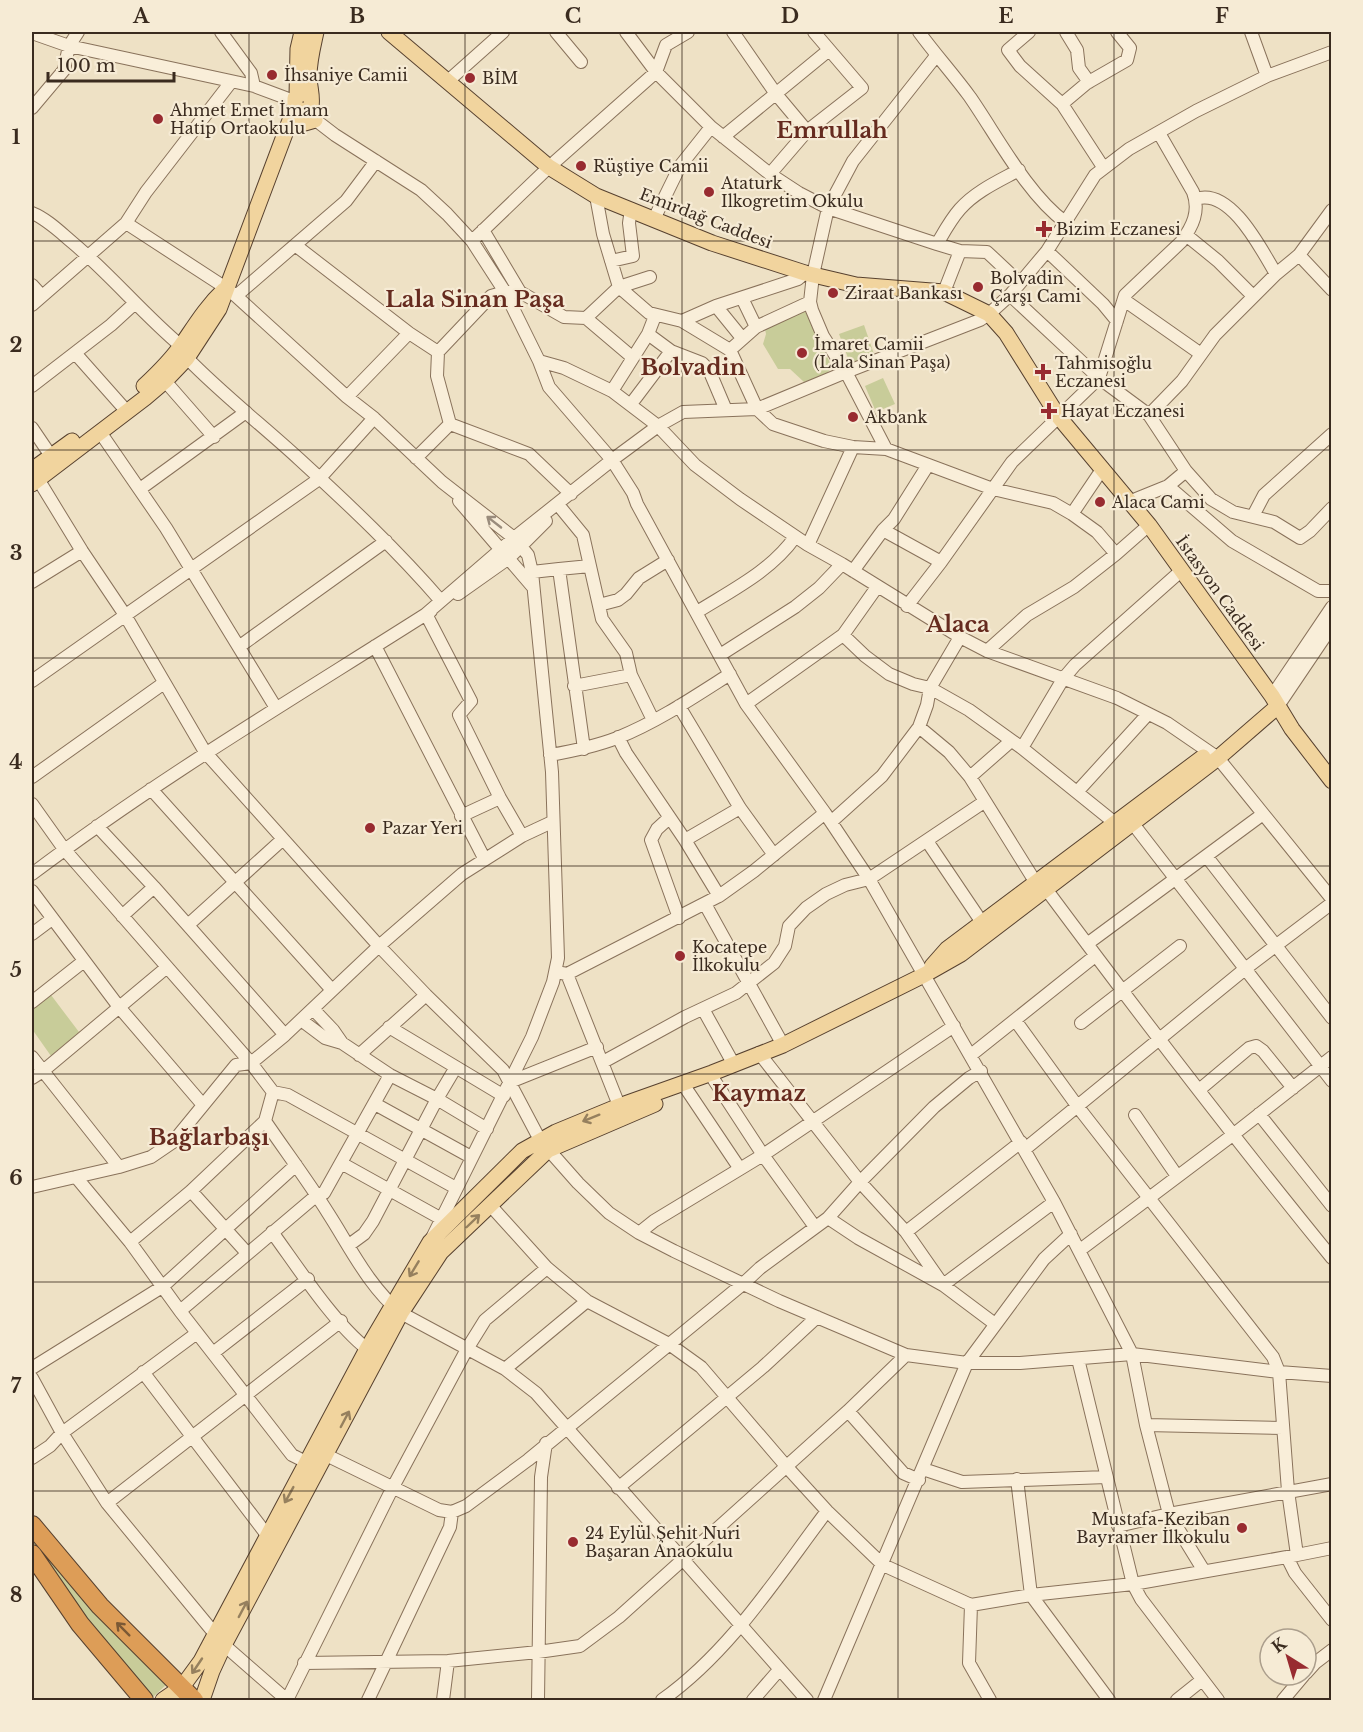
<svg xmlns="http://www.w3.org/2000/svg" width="1363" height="1732" font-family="'Libre Baskerville',serif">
<rect width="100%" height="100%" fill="#eee1c5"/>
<path fill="#c8cc99" d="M803 307 832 367C826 377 815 380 804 382L790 369H778L763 344 766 334 764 324Z
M864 325 875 357 851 366 839 334Z
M883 378 895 404 876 412 865 386Z
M51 995 79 1032 51 1056 32 1029V1009Z
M32 1535 166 1685 153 1697 92 1629 32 1544Z"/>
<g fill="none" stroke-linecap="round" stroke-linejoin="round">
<defs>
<path id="minor" d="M221 32 251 73 254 86
M556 32 581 62
M626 32 656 72 711 127 770 174 799 193 828 208 937 244 960 251 987 252 1020 283
M733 32 776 94 807 131
M919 32C935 54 954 75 970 97 997 136 1027 194 1065 222
M1029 32 1008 50 1020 66 1062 104 1103 167
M1066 32 1077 50 1079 68 1089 82
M1251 32 1267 76
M32 33 69 46 254 86 294 101
M448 81 503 32
M1062 104 1087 83 1127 60 1130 48 1117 32
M32 108 64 70 69 46 78 32
M309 115 335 135 421 190 447 214 472 241 505 292 539 361 549 387 612 460 633 493 637 504 746 704 825 813 869 879 924 975 1054 1202 1132 1354 1279 1372 1332 1376
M723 137 829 50
M770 174 807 131 862 88 814 32
M596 196 603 234 619 287 649 313 682 321 730 350 757 409 773 424 824 441 853 447 886 449 993 489 1053 503 1072 514 1097 532 1116 554
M1196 199C1231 187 1262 251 1276 274
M32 213C47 219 60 232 73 243 111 275 143 314 181 346
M654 219 680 166 711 127
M126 223 226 288 236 296 347 397 374 418 442 482 514 538 528 555 532 572 552 772 558 958 553 982 532 1037 432 1238
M483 230 520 292
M1186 235 1218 261 1253 296
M472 241 549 167 656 72 666 45 688 32
M937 244C944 232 951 219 960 209 976 191 999 181 1019 170
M295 245 409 333 438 352
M1047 251 1103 304 1117 321
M1299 255 1332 290
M611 261 633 256 629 223 631 209
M32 285 42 296
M944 292 960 251
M1010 295 1099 378 1149 415 1186 471 1211 499 1233 512 1274 522 1300 538 1310 531 1332 508
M236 296 346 201 376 161
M742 298 756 327
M1124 300 1201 354
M32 305 126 223 146 192 231 82
M716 306 742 338
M586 318 632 357
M682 321 716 306 798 279 805 273
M648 334 671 351 702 363 709 370 726 410
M730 350 756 327 810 302
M75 353 122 406
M187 358C222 394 262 425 299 459 348 504 397 550 441 601
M539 361 564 368 612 391 658 426 695 465 740 499 808 545 842 564 960 637 987 651 1117 698 1167 723 1218 758 1332 899
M165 381 214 437
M32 386 111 325 135 303
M612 391 648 334 655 316
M347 397 409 333
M631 404 671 351
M1149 415 1182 381 1215 335 1276 274 1299 255 1332 210
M32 428 51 456
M100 432 166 528 276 708
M886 449 846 372 823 336 812 310 810 302 813 275 828 208 853 161 936 56
M416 458 450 424
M38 479 82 551 125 615 205 752 379 946 426 995 503 1070 540 1140 578 1183 609 1213 639 1233 674 1251 779 1301 906 1355 967 1363H1020L1132 1354 1146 1425 1169 1514 1204 1571
M1168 486 1232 541 1318 591H1332
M140 489 246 412
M571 494 529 454 450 424 437 376 438 352 491 296 505 292H520L564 317 586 318 619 287 650 277
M459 501 532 586
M1131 501 1168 486 1186 471
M560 507 583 535 590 566
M1072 514 1103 468
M1253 516 1264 495 1332 434
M883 530 941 562
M808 545 853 447
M559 569 590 566 602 619 626 653 631 675 653 720
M853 571 883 530 894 519 928 465
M532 572 559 569 584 749
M32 582 82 551
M458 594 509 558 546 521
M599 605 618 600 626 594 639 578 668 560
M907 606 941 562 1012 462 1099 378 1125 295 1181 242C1193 226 1200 211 1193 192L1159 133
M697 612C732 590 771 571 795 537
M426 614 514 538 612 460 658 426 683 412 757 409 846 372 980 320 989 314 1010 295 1047 251 1095 175 1129 149 1196 111 1267 76 1332 52
M426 614 471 701 459 715 500 798 522 836
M843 635 865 656 889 674 913 684 930 688 969 710 1022 748 1115 823
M240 646 386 541
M375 646 484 858
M987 651 1027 615 1074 587 1116 554 1149 525
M720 655 795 607 819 588 842 564
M32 681 319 479 374 418
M574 686 631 675
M1272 696 1332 607
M746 704 843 635 877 587
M679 706 740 808 774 855
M1278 706 1332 626
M919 727 949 752 970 777 1036 883 1046 889C1139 1014 1233 1137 1332 1258
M618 737 626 753 685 840 719 896
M1022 748 1063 679 1075 665 1182 570
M550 755C573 751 596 746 617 738 657 722 694 697 730 674
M32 777 164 683
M970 777 1011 741
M151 789 332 990
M1077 792 1148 714
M32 804 64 849 251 1063 273 1092 288 1095 456 1188
M461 816 500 798
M1127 816 1332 1081
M669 818 657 829 651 840 679 918
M831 822 882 776 919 727 927 705 930 688 960 637
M97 826 154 887 285 1035
M685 840 740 808
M927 841 983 924
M1207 857 1332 1018
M32 874C159 778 296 697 431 611
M32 891 119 1007 203 1105
M705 904 783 1045
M122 916 154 887
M188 925 283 839
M32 934 52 919
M1087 944 1263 814
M556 972 567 974 719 896 754 871 825 813
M567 974 622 1113
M32 1002 84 961
M313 1009 333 1030 342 1043
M703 1009 733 1063
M301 1020 325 1038 342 1043 390 1075 437 1099 487 1129
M1015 1020 1078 1107 1273 1357 1279 1372 1288 1491 1297 1555
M1081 1023 1180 946
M389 1027 504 1096
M759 1053 860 1182 906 1232 943 1285 995 1324
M359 1055 426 995
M971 1055 1095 956
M32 1057 119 1167
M603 1062 685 1017 736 993 774 963 785 946 789 926 806 908 826 894 845 885 869 879 984 802
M32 1078 43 1071 166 968
M714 1080 763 1155 815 1227
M510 1082 597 1047
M687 1090 740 1169
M1199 1090 1249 1048 1256 1046 1263 1051 1293 1088
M375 1104 471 1157
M1259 1114 1332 1206
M1135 1115 1177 1176
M265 1121C286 1152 308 1181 328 1213 350 1247 369 1287 401 1313L505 1369 536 1393 807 1700
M1025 1149 1245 969 1332 903
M341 1163 440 1218
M76 1177 130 1242 180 1311 292 1455 314 1466
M32 1187 119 1167 151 1157 173 1142 236 1065 251 1063 285 1035 379 946 462 874 522 836 552 822
M191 1191 247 1253
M490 1205 547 1268 587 1301 669 1344 701 1367 786 1466 827 1511 883 1565 971 1605 1031 1595 1133 1584 1287 1557 1332 1548
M828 1218 858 1238 943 1285 1054 1202
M272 1232C299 1269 333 1322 367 1349
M906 1232 1021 1142
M639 1233 654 1221 763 1155 954 1026
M130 1242 191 1191 265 1121 273 1092
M349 1245 364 1234 373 1221 437 1099 456 1067
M1080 1250 1234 1134 1332 1057
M180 1311 317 1195 324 1193 390 1075
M213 1353 308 1279
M1078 1359 1133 1584 1141 1599 1218 1700
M32 1368 162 1287 296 1165
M505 1369 587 1301
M143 1372 267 1535
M32 1378 62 1433 107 1503 224 1645 287 1700 393 1487 467 1349 485 1320 547 1268
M848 1411 903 1473 919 1480
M1146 1425 1283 1428
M318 1451 439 1510 452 1512 466 1506 528 1460 744 1283 760 1268 828 1218 860 1182 934 1107 969 1078 981 1071
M32 1458 50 1446 62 1433 197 1333
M923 1469 962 1482 1107 1477
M1017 1479 1031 1595 1109 1700
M618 1488 763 1367 817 1317
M107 1503 341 1321
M1118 1526 1169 1514 1332 1484
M1287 1557 1295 1573 1332 1620
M971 1605 969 1663 990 1700
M304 1663 448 1661 538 1652 580 1646 619 1617 848 1411 906 1355
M1306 1673 1315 1663 1332 1650
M368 1700 450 1527 452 1512
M443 1700 448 1661
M538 1700 541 1477 546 1443
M662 1700C731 1651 777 1577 827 1511
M753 1700 779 1670
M824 1700 967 1363 1044 1259 1071 1234
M1177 1700 1202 1680
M1283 1700 1304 1675"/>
<path id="major" d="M389 32 549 167 596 196 712 243 805 273 856 285 944 292 989 314 1006 333 1058 416 1149 525 1272 696 1292 729 1332 781
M297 96 298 49 302 32
M311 97 306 94H299L295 98V107L304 112 311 106C313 97 309 86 309 76 309 61 313 46 316 32
M291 127 315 120
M144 386C158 373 172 359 183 343 196 324 207 306 224 290
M32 470 72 441
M32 484 145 398 165 381 187 358 219 309 295 107
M932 966 947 949 1203 757
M163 1700 182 1687 201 1661 367 1349 430 1242 522 1151 556 1132 619 1106 712 1073 783 1045 924 975 961 954 1218 758 1278 706
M202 1700 212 1671 224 1645 401 1313 441 1252 548 1150 655 1104"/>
<path id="highway" d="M32 1525 100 1606 194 1700
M32 1554 80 1624 144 1700"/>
</defs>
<use href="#minor" stroke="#89725b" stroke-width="14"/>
<use href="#major" stroke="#57412f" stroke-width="17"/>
<use href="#highway" stroke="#57412f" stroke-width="20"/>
<use href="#minor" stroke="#f9eed9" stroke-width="12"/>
<use href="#major" stroke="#f1d49e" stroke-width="15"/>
<use href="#highway" stroke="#dd9d57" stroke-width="18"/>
</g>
<defs><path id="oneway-shaft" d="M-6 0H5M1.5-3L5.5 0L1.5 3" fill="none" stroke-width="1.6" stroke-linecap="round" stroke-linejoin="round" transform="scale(1.5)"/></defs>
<use stroke="#9a8c7c" href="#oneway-shaft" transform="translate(494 522) rotate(-142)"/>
<g stroke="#96805e">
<use href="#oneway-shaft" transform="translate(591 1118) rotate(158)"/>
<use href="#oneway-shaft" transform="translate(473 1221) rotate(-44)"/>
<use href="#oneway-shaft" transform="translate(414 1269) rotate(121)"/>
<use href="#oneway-shaft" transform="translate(345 1419) rotate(-62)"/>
<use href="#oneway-shaft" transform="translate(289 1495) rotate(119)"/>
<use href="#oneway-shaft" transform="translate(243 1609) rotate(-62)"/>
<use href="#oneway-shaft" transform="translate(197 1666) rotate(124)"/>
</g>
<use stroke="#7b5935" href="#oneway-shaft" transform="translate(123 1629) rotate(-135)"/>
<path fill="none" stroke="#3a2b1f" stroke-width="1.5" stroke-opacity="0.55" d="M249 32V1700M465 32V1700M682 32V1700M898 32V1700M1114 32V1700M32 241H1332M32 450H1332M32 658H1332M32 866H1332M32 1074H1332M32 1282H1332M32 1491H1332"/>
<g fill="#982b30" stroke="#f6ebd5" stroke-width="2">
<circle cx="272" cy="75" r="6"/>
<circle cx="470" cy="78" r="6"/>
<circle cx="158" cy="119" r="6"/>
<circle cx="581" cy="166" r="6"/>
<circle cx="709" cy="192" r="6"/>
<path d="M1041 220h6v6h6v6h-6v6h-6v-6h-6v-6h6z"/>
<circle cx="978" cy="287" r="6"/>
<circle cx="833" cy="293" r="6"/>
<circle cx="802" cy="353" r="6"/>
<path d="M1040 363h6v6h6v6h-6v6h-6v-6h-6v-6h6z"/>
<path d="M1046 402h6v6h6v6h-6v6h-6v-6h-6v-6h6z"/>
<circle cx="853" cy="417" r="6"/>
<circle cx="1100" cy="502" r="6"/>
<circle cx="370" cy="828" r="6"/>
<circle cx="680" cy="956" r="6"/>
<circle cx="1242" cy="1528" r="6"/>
<circle cx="573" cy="1542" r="6"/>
</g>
<g text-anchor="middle" stroke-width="4.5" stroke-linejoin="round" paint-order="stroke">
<g font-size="16" fill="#3a2b1f" stroke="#f6ebd5" text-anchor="start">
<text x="284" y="81">İhsaniye Camii</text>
<text x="482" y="84">BİM</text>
<text x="170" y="116">Ahmet Emet İmam<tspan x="170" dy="18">Hatip Ortaokulu</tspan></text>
<text x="593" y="172">Rüştiye Camii</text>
<text x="721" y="189">Ataturk<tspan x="721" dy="18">Ilkogretim Okulu</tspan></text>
<text x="1056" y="235">Bizim Eczanesi</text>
<text x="990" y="284">Bolvadin<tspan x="990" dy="18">Çarşı Cami</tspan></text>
<text x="845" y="299">Ziraat Bankası</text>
<text x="814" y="350">İmaret Camii<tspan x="814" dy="18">(Lala Sinan Paşa)</tspan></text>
<text x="1055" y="369">Tahmisoğlu<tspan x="1055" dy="18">Eczanesi</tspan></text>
<text x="1061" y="417">Hayat Eczanesi</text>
<text x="865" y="423">Akbank</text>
<text x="1112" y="508">Alaca Cami</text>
<text x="382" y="834">Pazar Yeri</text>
<text x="692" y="953">Kocatepe<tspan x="692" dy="18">İlkokulu</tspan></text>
<text x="1230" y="1525" text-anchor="end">Mustafa-Keziban<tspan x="1230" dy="18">Bayramer İlkokulu</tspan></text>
<text x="585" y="1539">24 Eylül Şehit Nuri<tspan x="585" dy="18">Başaran Anaokulu</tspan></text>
</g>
<g font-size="16" fill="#3a2b1f" stroke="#f6ebd5">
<text transform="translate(706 218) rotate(21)" y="6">Emirdağ Caddesi</text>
<text transform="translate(1220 593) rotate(54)" y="6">İstasyon Caddesi</text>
</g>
<g font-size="22" font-weight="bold" fill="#662b1f" stroke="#f6ebd5">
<text x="832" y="138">Emrullah</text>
<text x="475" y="307">Lala Sinan Paşa</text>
<text x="693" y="375">Bolvadin</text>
<text x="958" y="632">Alaca</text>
<text x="759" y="1101">Kaymaz</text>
<text x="209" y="1145">Bağlarbaşı</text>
</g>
</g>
<rect width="1363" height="1732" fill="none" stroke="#f6ebd5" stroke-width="66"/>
<g transform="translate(1288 1657) rotate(323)"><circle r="28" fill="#f6ebd5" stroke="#ab9e8c" stroke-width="1.5"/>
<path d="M0-4.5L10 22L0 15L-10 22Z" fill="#982b30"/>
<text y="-9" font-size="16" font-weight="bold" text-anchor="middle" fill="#3a2b1f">K</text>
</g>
<path d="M48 72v9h126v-9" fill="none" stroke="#3a2b1f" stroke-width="3"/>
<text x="57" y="72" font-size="18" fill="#3a2b1f" stroke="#f6ebd5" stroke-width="4.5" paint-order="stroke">100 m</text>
<rect x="33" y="33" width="1297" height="1666" fill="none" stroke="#3a2b1f" stroke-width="2"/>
<g font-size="20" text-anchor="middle" font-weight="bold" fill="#3a2b1f">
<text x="141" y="23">A</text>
<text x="357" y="23">B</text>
<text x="573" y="23">C</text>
<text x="790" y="23">D</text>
<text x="1006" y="23">E</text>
<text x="1222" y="23">F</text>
<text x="16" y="144">1</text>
<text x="16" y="352">2</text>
<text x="16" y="560">3</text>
<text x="16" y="769">4</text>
<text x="16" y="977">5</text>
<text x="16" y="1185">6</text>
<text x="16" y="1393">7</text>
<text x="16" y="1602">8</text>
</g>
</svg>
